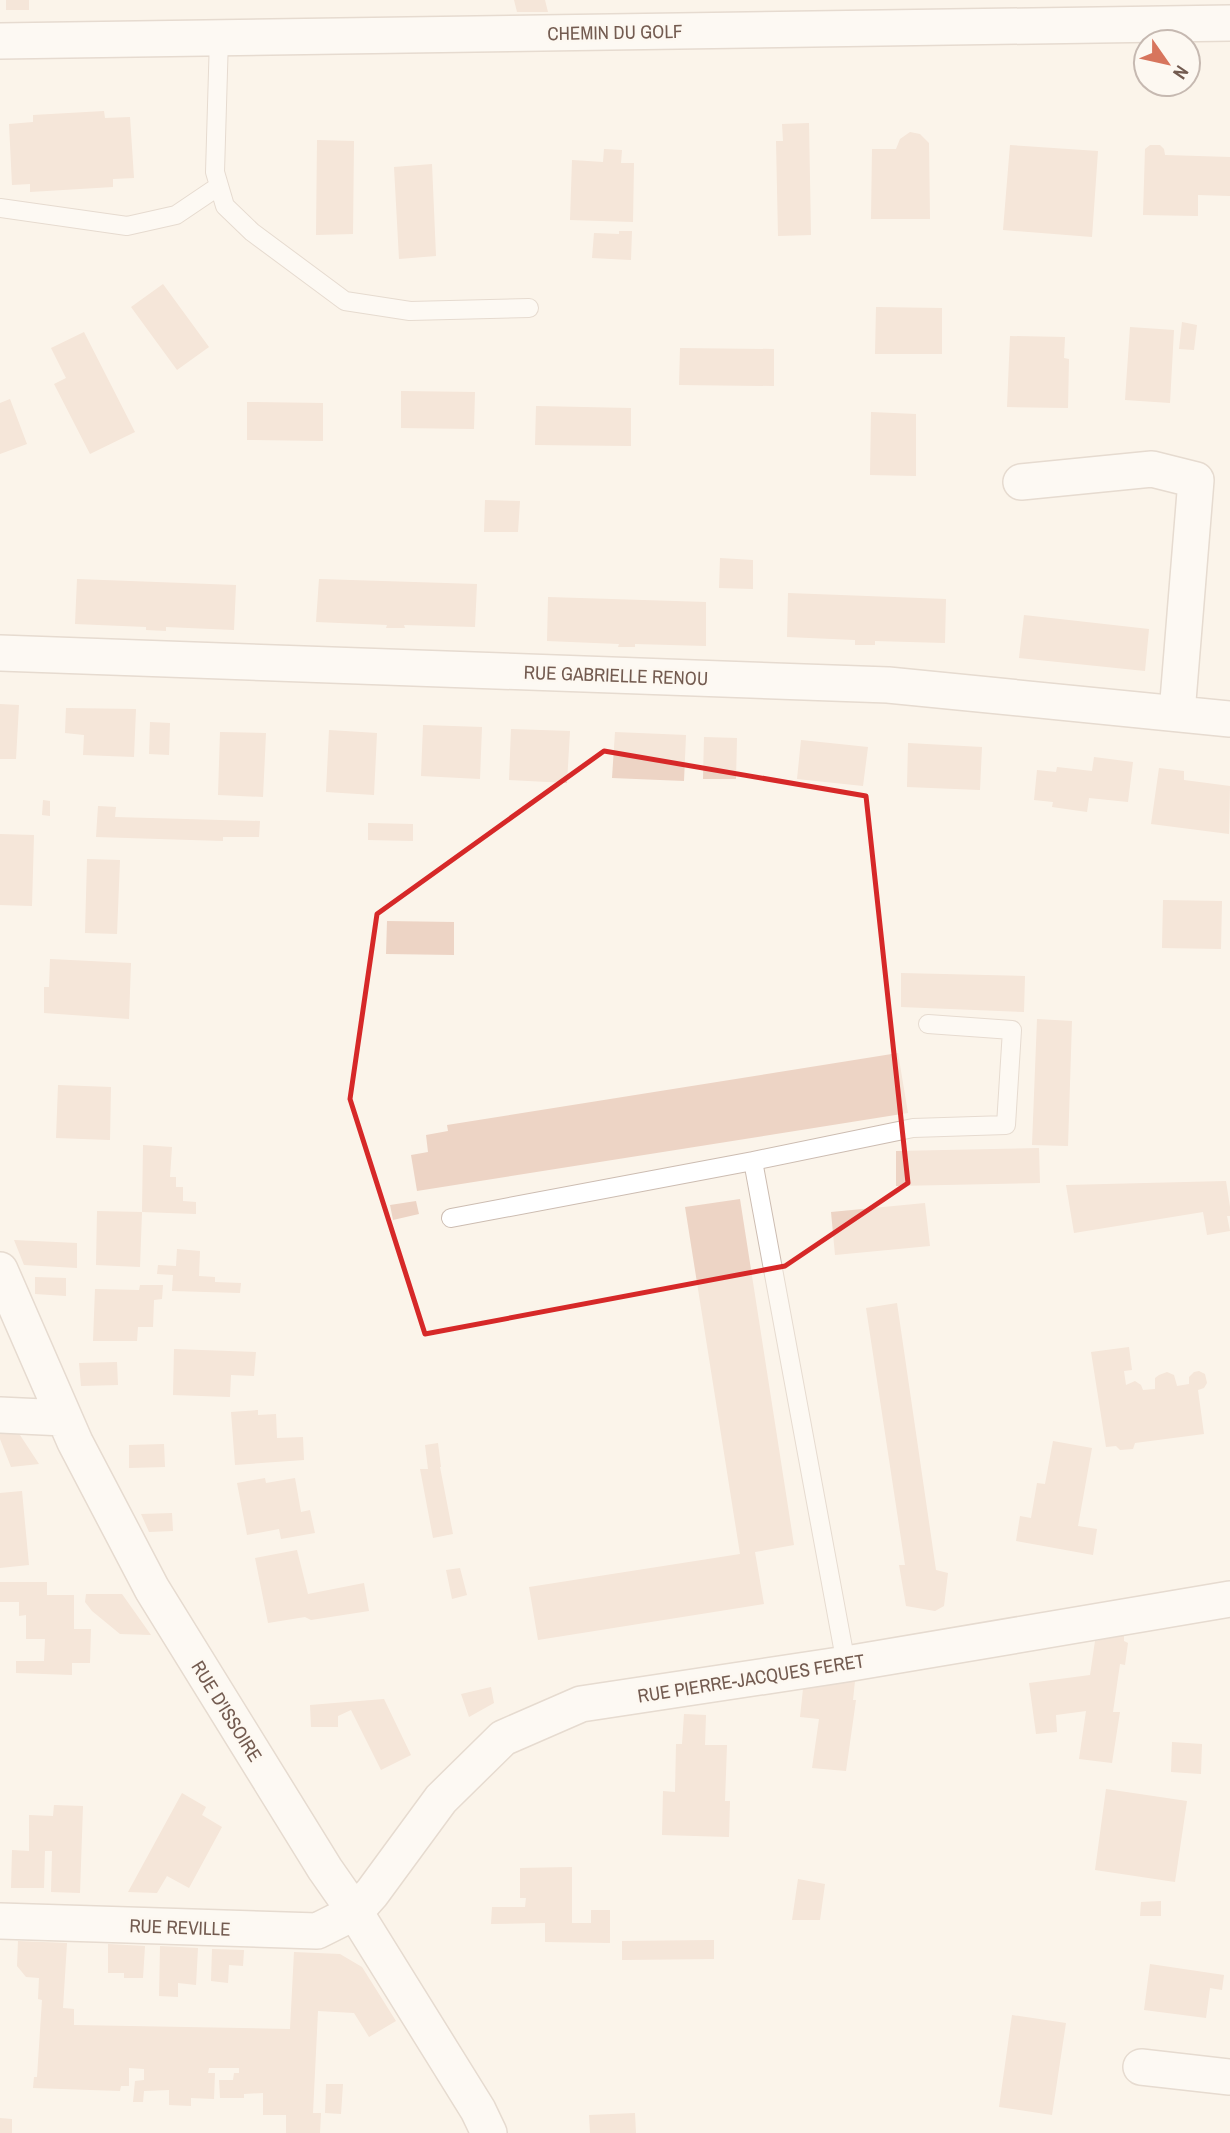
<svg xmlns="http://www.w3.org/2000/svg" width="1230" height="2133" font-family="'Archivo Narrow',sans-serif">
<rect width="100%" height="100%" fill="#fbf4ea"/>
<path fill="#edd4c5" d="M6 0H29V10H6Z
M514 0H545L548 12H517Z
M104 111 105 118 130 117 134 178 113 179V187L30 192V184L12 185 9 124 33 122V115Z
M809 123 811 235 778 236 776 141H783L782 124Z
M910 132 920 134 929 143 930 219H871L872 149H896L900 139Z
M317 140 354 141 353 234 316 235Z
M1010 145 1098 151 1092 237 1003 230Z
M1150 145H1160L1164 149 1165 155 1230 157V196L1198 195V216L1143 215 1145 149Z
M604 149 622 150 621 163H634L633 222 570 220 572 160 603 162Z
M432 164 436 256 399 259 394 167Z
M619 231H632L631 260 592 258 594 233 619 234Z
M163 284 209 347 177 370 131 307Z
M876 307 942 308V354H875Z
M1182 322 1197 325 1194 350 1179 349Z
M1130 327 1174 330 1170 403 1125 400Z
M84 332 135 432 90 454 54 384 66 378 51 348Z
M1010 336 1065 337 1064 358 1069 359 1068 408 1007 407Z
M680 348 774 349V386L679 385Z
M401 391 475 392 474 429 401 428Z
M10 399 27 444 0 454V403Z
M247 402 323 403V441L247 440Z
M536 406 631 408V446L535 445Z
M871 412 916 414V476L870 475Z
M485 500 520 501 518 532H484Z
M720 558 753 560V589L719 588Z
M77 579 236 585 234 630 166 627V631L146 630V627L75 624Z
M319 579 477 584 475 627 404 625 405 628H386L387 625 316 622Z
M788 593 946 599 945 643 875 641V645H855V640L787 637Z
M548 597 706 602V646L635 644V647H618L619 644 547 641Z
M1024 615 1149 629 1145 671 1019 658Z
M0 704 19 705 16 759H0Z
M66 708 136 709 134 757 83 755 84 735 65 733Z
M150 722 170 723 169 755 149 754Z
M423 725 482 727 480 779 421 776Z
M511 729 570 731 567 783 509 780Z
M329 730 377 733 374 795 326 792Z
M220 732 266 733 263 797 218 795Z
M615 732 686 735 684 781 612 778Z
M704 737 737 738 736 779H703Z
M801 740 868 747 863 786 797 779Z
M908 743 982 747 980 790 907 787Z
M1094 757 1133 762 1128 802 1089 798 1087 812 1052 807 1053 802 1034 800 1037 770 1056 772 1057 767 1092 771Z
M1159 768 1184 771V780L1230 786 1229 834 1151 824Z
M43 800 50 801V816L42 815Z
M98 806 116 807 115 817 260 821 259 837H223V841L96 837Z
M368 823 413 824V841L368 840Z
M0 834 34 835 32 906 0 905Z
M87 859 120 860 117 934 85 933Z
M1163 900 1222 901 1221 949 1162 948Z
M387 921 454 922V955L386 954Z
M50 959 131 963 129 1019 44 1013V987H49Z
M901 973 1025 976 1024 1012 901 1007Z
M1037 1019 1072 1021 1068 1146 1032 1145Z
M898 1053 908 1113 417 1191 411 1155 428 1152 426 1135 448 1131 447 1125Z
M58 1085 111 1087 110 1140 56 1138Z
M143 1145 172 1147 170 1177H176V1187H183V1201L196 1202V1214L142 1212Z
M1039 1148 1040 1183 896 1186V1151Z
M1226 1181 1230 1207V1216H1227L1230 1231 1207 1235 1203 1212 1074 1233 1066 1185Z
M740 1199 794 1545 755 1552 764 1604 538 1640 529 1587 740 1554 685 1207Z
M416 1201 419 1214 393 1220 390 1205Z
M925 1203 930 1246 835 1255 831 1212Z
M97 1211 142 1212 140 1267 96 1265Z
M14 1240 77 1243V1268L24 1265Z
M177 1249 200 1251 199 1276 215 1277V1282L241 1283 240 1293 172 1291 173 1275 157 1274 158 1265 176 1266Z
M35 1277 66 1278V1296L35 1294Z
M140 1285H163L162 1299 154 1300 153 1327H138L137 1341H93L95 1289 139 1290Z
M897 1303 936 1570 948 1573 944 1606 935 1611 906 1606 899 1565H905L866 1308Z
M1129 1347 1132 1370 1124 1371 1126 1385 1135 1381 1141 1385 1143 1390 1155 1389V1378L1159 1375 1167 1372 1174 1375 1177 1386 1189 1384V1377L1194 1372 1199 1371 1205 1374 1207 1383 1204 1388 1198 1390 1204 1434 1135 1443 1133 1449 1120 1450 1116 1446 1106 1447 1091 1352Z
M174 1349 256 1352 254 1376 231 1375 230 1397 173 1395Z
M117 1362 118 1385 81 1386 79 1363Z
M258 1410V1415L276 1414 277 1438 303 1437 304 1460 235 1465 231 1412Z
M0 1427 14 1430 20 1435 39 1464 11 1467 0 1439Z
M1053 1441 1092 1448 1078 1526 1097 1529 1093 1555 1016 1541 1020 1516 1031 1518 1037 1483 1045 1484Z
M438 1443 441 1467H440L453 1534 433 1538 420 1469H428L425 1445Z
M164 1444 165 1467 129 1468V1445Z
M265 1478 266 1483 295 1478 301 1512 310 1510 315 1533 281 1539 279 1529 247 1535 237 1483Z
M22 1491 29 1565 0 1568V1493Z
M172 1513 173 1531 149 1532 141 1514Z
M297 1550 308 1594 364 1583 369 1611 311 1620 305 1617 268 1623 255 1558Z
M460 1568 467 1595 452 1599 446 1570Z
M0 1582H47V1595H74V1629H91L90 1663H72V1675L16 1673V1661H44L45 1639H26V1615L19 1616V1602H0Z
M86 1594H122L151 1635 120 1634 92 1611 85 1602Z
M1124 1635V1641L1128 1643 1125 1665 1120 1664 1113 1712H1120L1112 1763 1079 1759 1086 1711 1056 1715 1057 1732 1036 1734 1029 1683 1090 1675 1095 1641Z
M855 1681 853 1700H856L846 1771 812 1768 819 1719 800 1717 803 1689Z
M491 1687 494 1703 469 1717 461 1694Z
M384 1699 411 1755 381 1770 351 1710 338 1716V1727H311L310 1705Z
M684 1714 706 1715 705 1745H727L725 1801H730L729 1837 662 1835 663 1791 675 1792 676 1744H682Z
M1172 1742 1202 1744 1201 1774 1171 1772Z
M1106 1789 1187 1801 1175 1882 1095 1870Z
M182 1793 206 1807 202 1815 222 1827 189 1888 167 1876 157 1893 128 1892Z
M54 1805 83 1806 80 1893 51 1892 52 1851H45L44 1888H11L12 1850 29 1851V1815L53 1816Z
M572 1867V1923H591V1910H610V1943L545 1942V1923L491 1924 492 1907H525L526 1898H520V1868Z
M798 1879 825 1884 820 1920H792Z
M1161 1901V1916H1140L1141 1902Z
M714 1940V1959L622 1960V1941Z
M18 1941 67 1943 63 2008 74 2009V2025L290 2029 294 1952 340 1954 362 1967 396 2021 369 2037 354 2013 318 2011 313 2113H321L320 2133H286V2115H263V2093L244 2094V2098H220L219 2080H233L234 2073H239V2068H209L208 2073H215L214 2099 191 2098V2106L169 2105V2090L144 2091 143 2102H133L135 2081 144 2080V2069L129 2068V2086H121L120 2091 33 2088 34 2077H37L42 2000 38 1999 39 1978 26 1977 17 1966Z
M108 1944 145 1946 143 1978H124V1973H108Z
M160 1946 198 1948 196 1985 178 1983V1997L159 1996Z
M212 1949 244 1950 243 1966 229 1965 228 1983 211 1981Z
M1150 1964 1224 1975 1222 1990 1210 1988 1206 2018 1144 2010Z
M1012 2015 1066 2023 1052 2115 999 2107Z
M326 2084H343L341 2114 325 2113Z
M635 2113 636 2133H590L589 2115Z
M0 2118 12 2119V2133H0Z"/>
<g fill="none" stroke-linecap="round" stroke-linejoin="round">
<defs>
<path id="lane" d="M219 38 215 172 225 206 252 232 345 301 410 311 529 308
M0 208 127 226 176 215 219 186
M753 1161 913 1128 1006 1125 1012 1030 928 1024
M451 1218 753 1161 846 1664"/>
<path id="street" d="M0 41 1230 23
M1021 482 1152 469 1196 480 1177 713
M0 653 888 685 1230 719
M0 1270 75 1442 152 1589 325 1869 355 1912 478 2110 489 2133
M0 1415 64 1418
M0 1921 317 1931 355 1912 372 1893 441 1799 503 1738 581 1704 846 1664 1230 1599
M1141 2067 1230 2077"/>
</defs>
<use href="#lane" stroke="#ccbcb1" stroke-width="20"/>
<use href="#street" stroke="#ccbcb1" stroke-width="38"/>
<use href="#lane" stroke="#fff" stroke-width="18"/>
<use href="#street" stroke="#fff" stroke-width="35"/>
</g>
<path d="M0 0H1230V2133H0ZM604 751 866 796 908 1183 785 1266 425 1334 350 1099 377 914Z" fill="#fbf4ea" fill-opacity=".55" fill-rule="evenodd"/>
<path fill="none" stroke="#d62828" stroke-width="5" stroke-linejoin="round" d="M604 751 866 796 908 1183 785 1266 425 1334 350 1099 377 914Z"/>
<g text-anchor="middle" stroke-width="5" stroke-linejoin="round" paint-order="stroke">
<g font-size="19" fill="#735b50" stroke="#fdf8f1">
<text transform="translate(615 32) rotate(-1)" y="7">CHEMIN DU GOLF</text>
<text transform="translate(616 675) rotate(2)" y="7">RUE GABRIELLE RENOU</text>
<text transform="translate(751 1678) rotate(-9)" y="7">RUE PIERRE-JACQUES FERET</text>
<text transform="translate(227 1711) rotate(58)" y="7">RUE D'ISSOIRE</text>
<text transform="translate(180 1927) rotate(2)" y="7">RUE REVILLE</text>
</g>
</g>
<g transform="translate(1167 63) rotate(124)"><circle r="33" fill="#fdf8f1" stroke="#c6b9b1" stroke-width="2"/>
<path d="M0-5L12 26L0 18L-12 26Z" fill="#d7755d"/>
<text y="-10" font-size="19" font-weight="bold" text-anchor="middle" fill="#735b50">N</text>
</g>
</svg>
